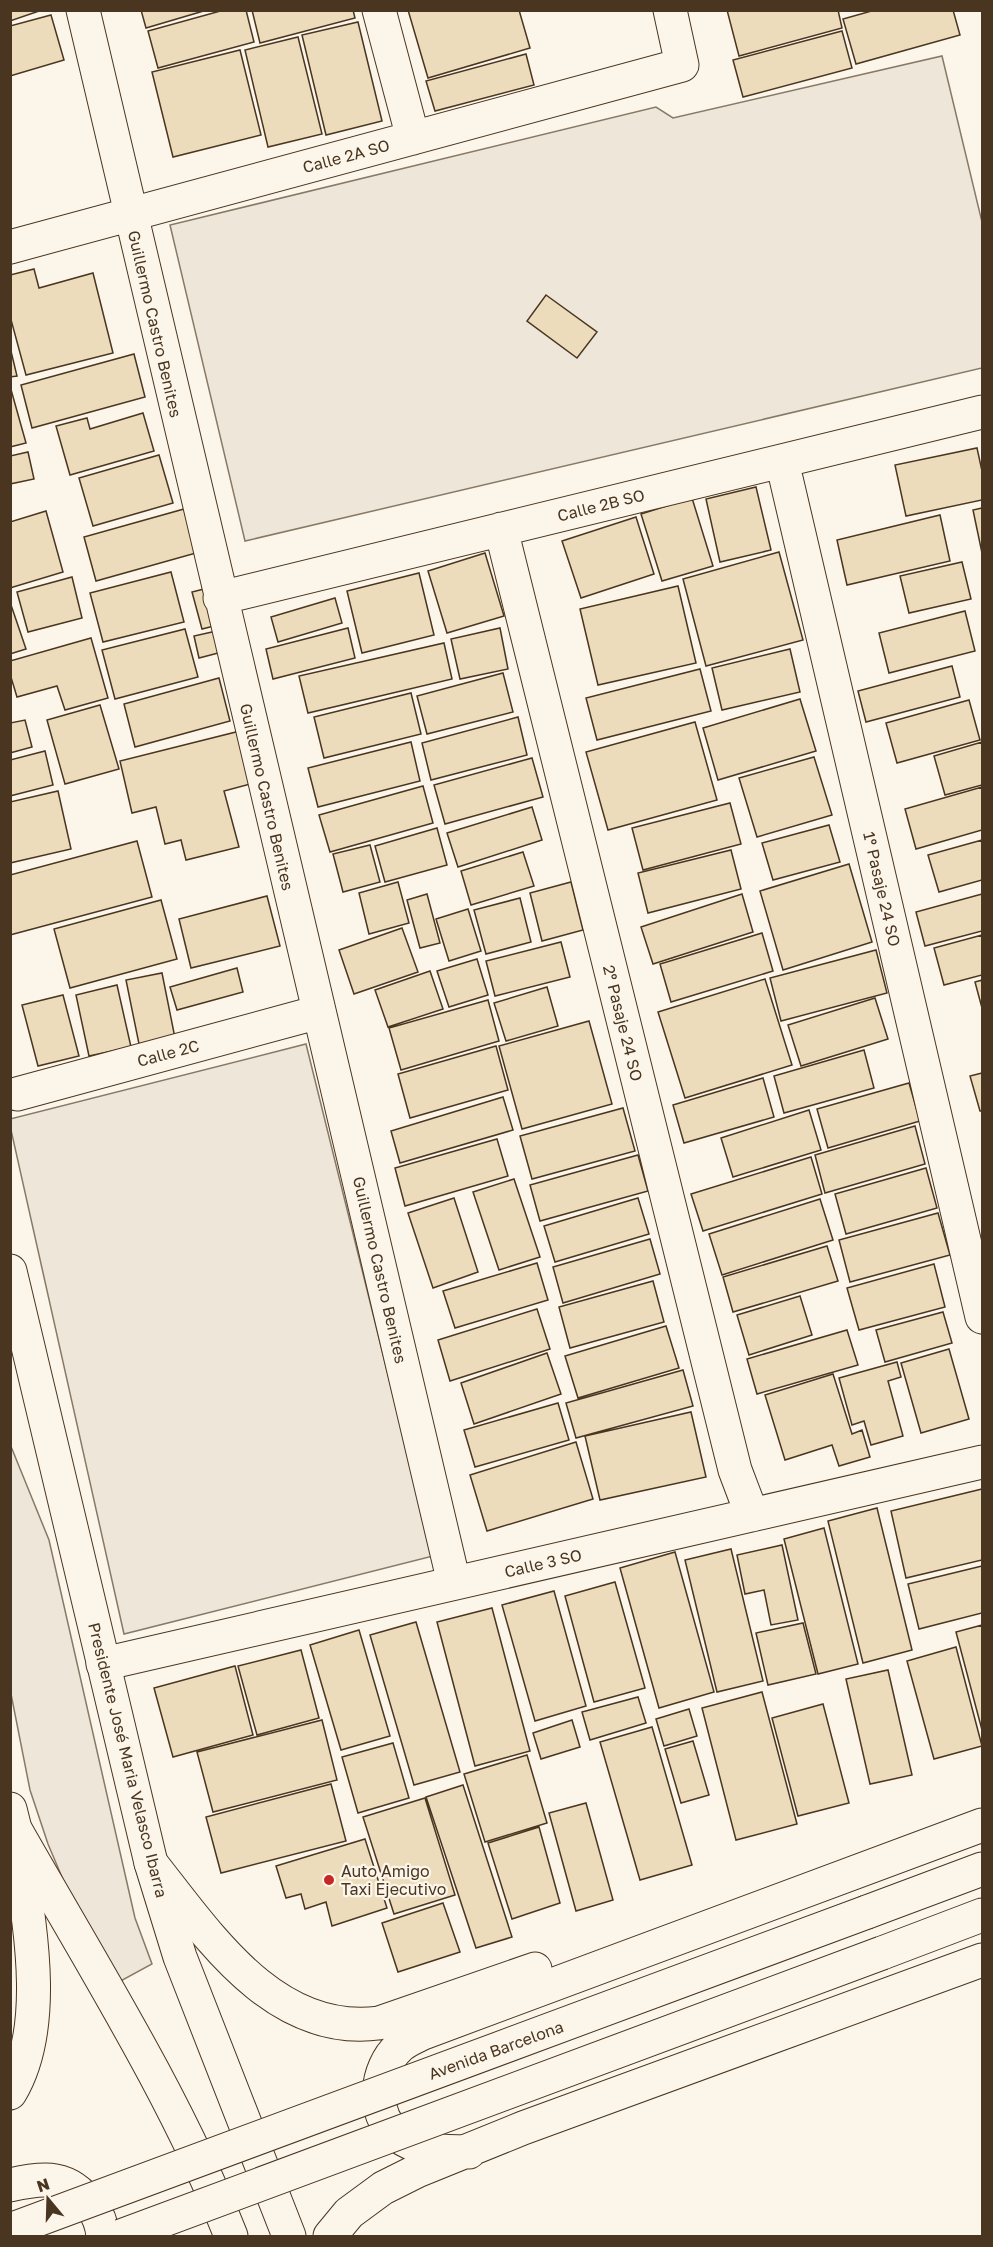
<svg xmlns="http://www.w3.org/2000/svg" width="993" height="2247" font-family="'Golos Text',sans-serif">
<rect width="100%" height="100%" fill="#fbf6e9"/>
<path fill="#ede6d9" stroke="#887966" stroke-width="1.5" d="M942 56 982 222V368L245 541 170 225 656 107 673 118Z
M306 1044 433 1556 124 1634 11 1130 10 1119Z
M10 1444 49 1540 135 1918 152 1964 117 1983 70 1896 48 1844 30 1790 11 1694Z"/>
<path fill="#ecdcbc" stroke="#4a3520" stroke-width="1.5" d="M10 10H42L10 21Z
M141 10H207L146 28Z
M224 10H246L254 42 158 68 148 31Z
M252 10H353L355 18 260 43Z
M408 10H519L530 48 428 78Z
M727 10H838L842 28 739 56Z
M875 10H953L960 35 856 64 843 19Z
M51 15 64 60 10 76V26Z
M358 22 382 121 326 135 302 35Z
M842 31 852 68 743 97 733 60Z
M298 37 322 134 268 147 245 50Z
M240 50 261 135 173 157 152 72Z
M526 54 534 85 435 111 426 81Z
M34 269 39 288 93 273 113 353 26 375 10 316V275Z
M546 295 597 332 577 358 527 321Z
M10 347 17 376 10 377Z
M134 354 145 397 32 428 21 385Z
M10 386 26 443 10 447Z
M143 413 154 451 70 475 56 426 87 418 90 429Z
M977 448 982 471V500L906 516 895 465Z
M28 452 34 479 10 484V456Z
M159 455 173 503 93 526 79 478Z
M756 487 771 550 720 562 706 499Z
M692 498 713 566 662 581 641 514Z
M982 508V553L973 510Z
M184 509 196 553 96 581 84 537Z
M46 511 63 572 10 588V522Z
M940 515 950 561 847 585 837 540Z
M636 517 654 574 581 598 562 541Z
M779 552 803 640 706 666 683 579Z
M485 553 504 616 447 633 428 571Z
M962 562 971 599 909 613 900 576Z
M171 572 184 622 103 642 90 593Z
M419 573 434 635 362 653 347 591Z
M72 577 82 618 28 632 17 592Z
M678 586 696 663 598 685 580 609Z
M208 588 218 625 202 629 192 592Z
M335 598 342 623 278 642 271 617Z
M10 602 26 649 10 654Z
M965 611 975 651 889 673 879 633Z
M348 628 355 658 273 679 266 649Z
M500 628 508 669 460 679 451 639Z
M185 629 198 677 115 699 102 650Z
M221 630 226 651 199 658 194 636Z
M91 638 108 698 65 710 57 686 17 697 10 674V661Z
M444 643 452 679 308 713 299 676Z
M790 649 800 692 722 710 712 668Z
M952 666 960 697 866 722 858 691Z
M700 669 711 711 597 740 586 698Z
M503 673 513 712 427 734 417 696Z
M219 678 230 721 135 747 124 704Z
M411 693 421 734 324 758 314 717Z
M800 699 816 751 718 780 703 728Z
M969 700 980 740 897 763 886 723Z
M100 705 119 769 65 784 47 720Z
M518 717 527 755 431 780 422 743Z
M25 720 32 747 10 753V723Z
M695 722 717 800 608 830 586 752Z
M240 731 254 783 224 791 239 847 186 860 181 840 165 844 156 807 132 813 120 761Z
M411 742 420 781 318 807 308 768Z
M982 742V785L945 795 934 756Z
M45 751 53 785 10 796V760Z
M814 757 832 815 757 837 739 778Z
M532 758 543 797 445 824 434 785Z
M423 786 433 823 330 852 319 815Z
M982 787V830L916 849 905 809Z
M58 791 71 849 10 863V802Z
M730 803 741 844 643 870 632 828Z
M532 807 542 840 458 867 447 833Z
M829 825 840 862 773 880 762 843Z
M437 828 447 865 385 882 375 846Z
M982 840V880L939 892 928 855Z
M137 841 152 897 10 935V875Z
M370 845 380 882 343 892 333 854Z
M731 850 741 889 648 913 638 873Z
M523 852 534 886 471 905 461 871Z
M849 864 872 942 783 970 760 891Z
M398 882 409 923 369 934 359 893Z
M571 882 583 930 542 941 530 893Z
M427 894 440 943 420 948 407 900Z
M742 894 753 932 653 964 641 927Z
M982 894V931L925 946 916 912Z
M267 896 280 946 191 968 179 919Z
M520 898 531 942 486 954 474 910Z
M161 900 177 959 70 988 54 929Z
M468 909 481 951 449 961 436 919Z
M402 928 418 972 354 994 339 950Z
M762 933 773 971 671 1002 660 964Z
M982 935V975L944 985 934 948Z
M561 942 570 977 495 996 486 961Z
M876 950 887 993 781 1021 770 978Z
M477 959 488 995 449 1007 437 971Z
M237 968 243 992 177 1010 170 987Z
M430 971 443 1009 388 1027 375 990Z
M162 973 175 1038 139 1044 126 980Z
M765 979 792 1065 685 1098 658 1012Z
M982 980V1008L975 982Z
M117 985 131 1047 89 1056 76 995Z
M547 987 558 1026 506 1041 494 1003Z
M63 995 79 1056 38 1066 22 1005Z
M875 998 888 1039 801 1066 788 1025Z
M488 1000 499 1041 401 1070 389 1028Z
M589 1021 612 1104 522 1129 499 1046Z
M496 1046 508 1090 410 1118 398 1074Z
M864 1050 874 1088 784 1113 774 1076Z
M982 1073V1111H980L970 1076Z
M763 1078 774 1117 684 1143 673 1105Z
M909 1083 920 1121 828 1148 817 1109Z
M503 1097 513 1130 400 1163 391 1131Z
M623 1108 635 1151 532 1179 520 1136Z
M809 1110 821 1150 733 1177 721 1138Z
M915 1126 925 1164 825 1193 815 1155Z
M497 1139 508 1176 405 1206 395 1168Z
M638 1155 648 1191 540 1221 530 1185Z
M811 1157 822 1194 703 1231 691 1194Z
M926 1168 937 1208 846 1234 835 1194Z
M514 1179 540 1257 499 1270 473 1192Z
M454 1198 478 1272 433 1288 408 1213Z
M638 1198 649 1234 555 1262 544 1226Z
M820 1199 833 1240 722 1275 709 1234Z
M938 1213 950 1255 850 1282 839 1240Z
M650 1239 660 1274 563 1303 553 1267Z
M827 1246 838 1281 733 1312 723 1277Z
M537 1263 548 1300 455 1328 443 1291Z
M934 1264 945 1307 859 1330 847 1288Z
M653 1281 664 1322 570 1348 559 1307Z
M800 1296 812 1335 749 1355 737 1315Z
M537 1309 550 1349 450 1381 438 1340Z
M943 1312 952 1343 885 1362 876 1330Z
M666 1326 679 1368 578 1398 565 1356Z
M847 1330 858 1365 757 1394 747 1359Z
M949 1349 969 1419 921 1433 901 1363Z
M547 1353 561 1394 474 1424 461 1383Z
M897 1362 901 1377 888 1381 903 1436 871 1445 864 1421 852 1425 839 1378Z
M683 1370 693 1406 576 1438 566 1403Z
M833 1374 852 1434 862 1430 870 1457 839 1466 832 1445 785 1460 765 1395Z
M558 1403 569 1440 475 1467 464 1430Z
M691 1412 706 1477 600 1500 585 1436Z
M576 1442 593 1499 487 1531 470 1475Z
M982 1489V1560L906 1578 891 1511Z
M877 1508 912 1650 863 1663 828 1521Z
M824 1528 858 1664 818 1674 784 1539Z
M782 1545 798 1620 771 1625 764 1590 745 1594 737 1555Z
M731 1549 763 1681 717 1692 685 1560Z
M675 1552 714 1692 659 1708 620 1568Z
M982 1566V1613L919 1629 908 1584Z
M615 1582 645 1688 594 1702 565 1596Z
M554 1591 586 1706 535 1721 502 1605Z
M492 1608 530 1751 475 1766 437 1622Z
M416 1622 460 1772 414 1785 370 1635Z
M803 1623 816 1674 768 1685 756 1633Z
M982 1625V1730L956 1632Z
M359 1630 390 1736 341 1750 310 1645Z
M956 1647 982 1746 934 1759 907 1661Z
M301 1650 319 1718 257 1735 238 1666Z
M235 1666 253 1735 173 1757 154 1688Z
M888 1670 912 1775 870 1784 846 1679Z
M762 1692 797 1824 736 1840 702 1708Z
M638 1697 646 1723 590 1740 582 1712Z
M823 1704 849 1803 798 1816 772 1718Z
M689 1709 697 1736 664 1746 656 1719Z
M322 1720 337 1780 213 1812 197 1752Z
M572 1720 580 1747 541 1759 533 1733Z
M652 1727 692 1865 640 1880 600 1742Z
M693 1741 709 1795 681 1803 665 1749Z
M393 1743 409 1798 358 1813 342 1757Z
M527 1755 547 1823 485 1842 464 1774Z
M331 1784 346 1841 221 1873 206 1817Z
M463 1785 512 1937 476 1948 426 1797Z
M425 1798 455 1895 394 1914 363 1817Z
M586 1803 613 1900 576 1911 549 1813Z
M539 1827 560 1903 512 1919 488 1843Z
M365 1839 387 1908 332 1926 326 1902 305 1909 301 1894 286 1898 276 1866Z
M443 1903 460 1952 398 1972 382 1923Z"/>
<g fill="none" stroke-linecap="round" stroke-linejoin="round">
<defs>
<path id="minor" d="M83 10 454 1583
M379 10 413 138
M10 247 682 65 670 10
M782 461 982 1317
M501 529 735 1470 752 1515
M220 598 982 412
M17 1094 319 1012
M103 1664 982 1462"/>
<path id="secondary" d="M10 1271 151 1863 180 1957 289 2236
M10 1809 15 1829C91 1963 174 2093 231 2236"/>
<path id="primary" d="M151 1863C208 1935 274 2037 379 2023L535 1969
M867 1912 982 1869
M882 1953 982 1915
M10 2093C53 2022 26 1907 15 1829
M469 2152C443 2152 418 2151 397 2135 370 2114 376 2068 399 2047 405 2041 415 2037 423 2033L982 1825
M10 2185C45 2177 69 2175 91 2206 98 2214 102 2226 103 2236
M330 2236 349 2213 383 2188 417 2171 523 2128 982 1960"/>
</defs>
<use href="#minor" stroke="#4a3520" stroke-width="35"/>
<use href="#secondary" stroke="#4a3520" stroke-width="35"/>
<use href="#primary" stroke="#4a3520" stroke-width="35"/>
<use href="#minor" stroke="#fbf6e9" stroke-width="33"/>
<use href="#secondary" stroke="#fbf6e9" stroke-width="33"/>
<use href="#primary" stroke="#fbf6e9" stroke-width="33"/>
<defs>
<path id="primary-bridge" d="M10 2230 867 1912
M121 2236 882 1953"/>
</defs>
<use href="#primary-bridge" stroke="#4a3520" stroke-width="35" stroke-linecap="butt"/>
<use href="#primary-bridge" stroke="#fbf6e9" stroke-width="33"/>
</g>
<circle fill="#c62828" stroke="#fbf6e9" stroke-width="2" cx="329" cy="1880" r="6"/>
<g text-anchor="middle" stroke-width="4.5" stroke-linejoin="round" paint-order="stroke">
<g font-size="16" fill="#4a3520" stroke="#fbf6e9">
<text transform="translate(346 156) rotate(-15)" y="6">Calle 2A SO</text>
<text transform="translate(155 324) rotate(77)" y="6">Guillermo Castro Benites</text>
<text transform="translate(601 505) rotate(-14)" y="6">Calle 2B SO</text>
<text transform="translate(267 797) rotate(77)" y="6">Guillermo Castro Benites</text>
<text transform="translate(882 889) rotate(77)" y="6">1º Pasaje 24 SO</text>
<text transform="translate(623 1023) rotate(76)" y="6">2º Pasaje 24 SO</text>
<text transform="translate(168 1053) rotate(-15)" y="6">Calle 2C</text>
<text transform="translate(380 1270) rotate(77)" y="6">Guillermo Castro Benites</text>
<text transform="translate(543 1563) rotate(-13)" y="6">Calle 3 SO</text>
<text transform="translate(128 1760) rotate(76)" y="6">Presidente José Maria Velasco Ibarra</text>
<text transform="translate(496 2050) rotate(-20)" y="6">Avenida Barcelona</text>
</g>
<g font-size="16" fill="#4a3520" stroke="#fbf6e9" text-anchor="start">
<text x="341" y="1877">Auto Amigo<tspan x="341" dy="18">Taxi Ejecutivo</tspan></text>
</g>
</g>
<rect width="993" height="2247" fill="none" stroke="#4a3520" stroke-width="24"/>
<g transform="translate(48 2199) rotate(341)" stroke="#fbf6e9" stroke-width="4.5" paint-order="stroke">
<path d="M0-4.5L10 22L0 15L-10 22Z" fill="#4a3520"/>
<text y="-9" font-size="16" font-weight="bold" text-anchor="middle" fill="#4a3520">N</text>
</g>
</svg>
